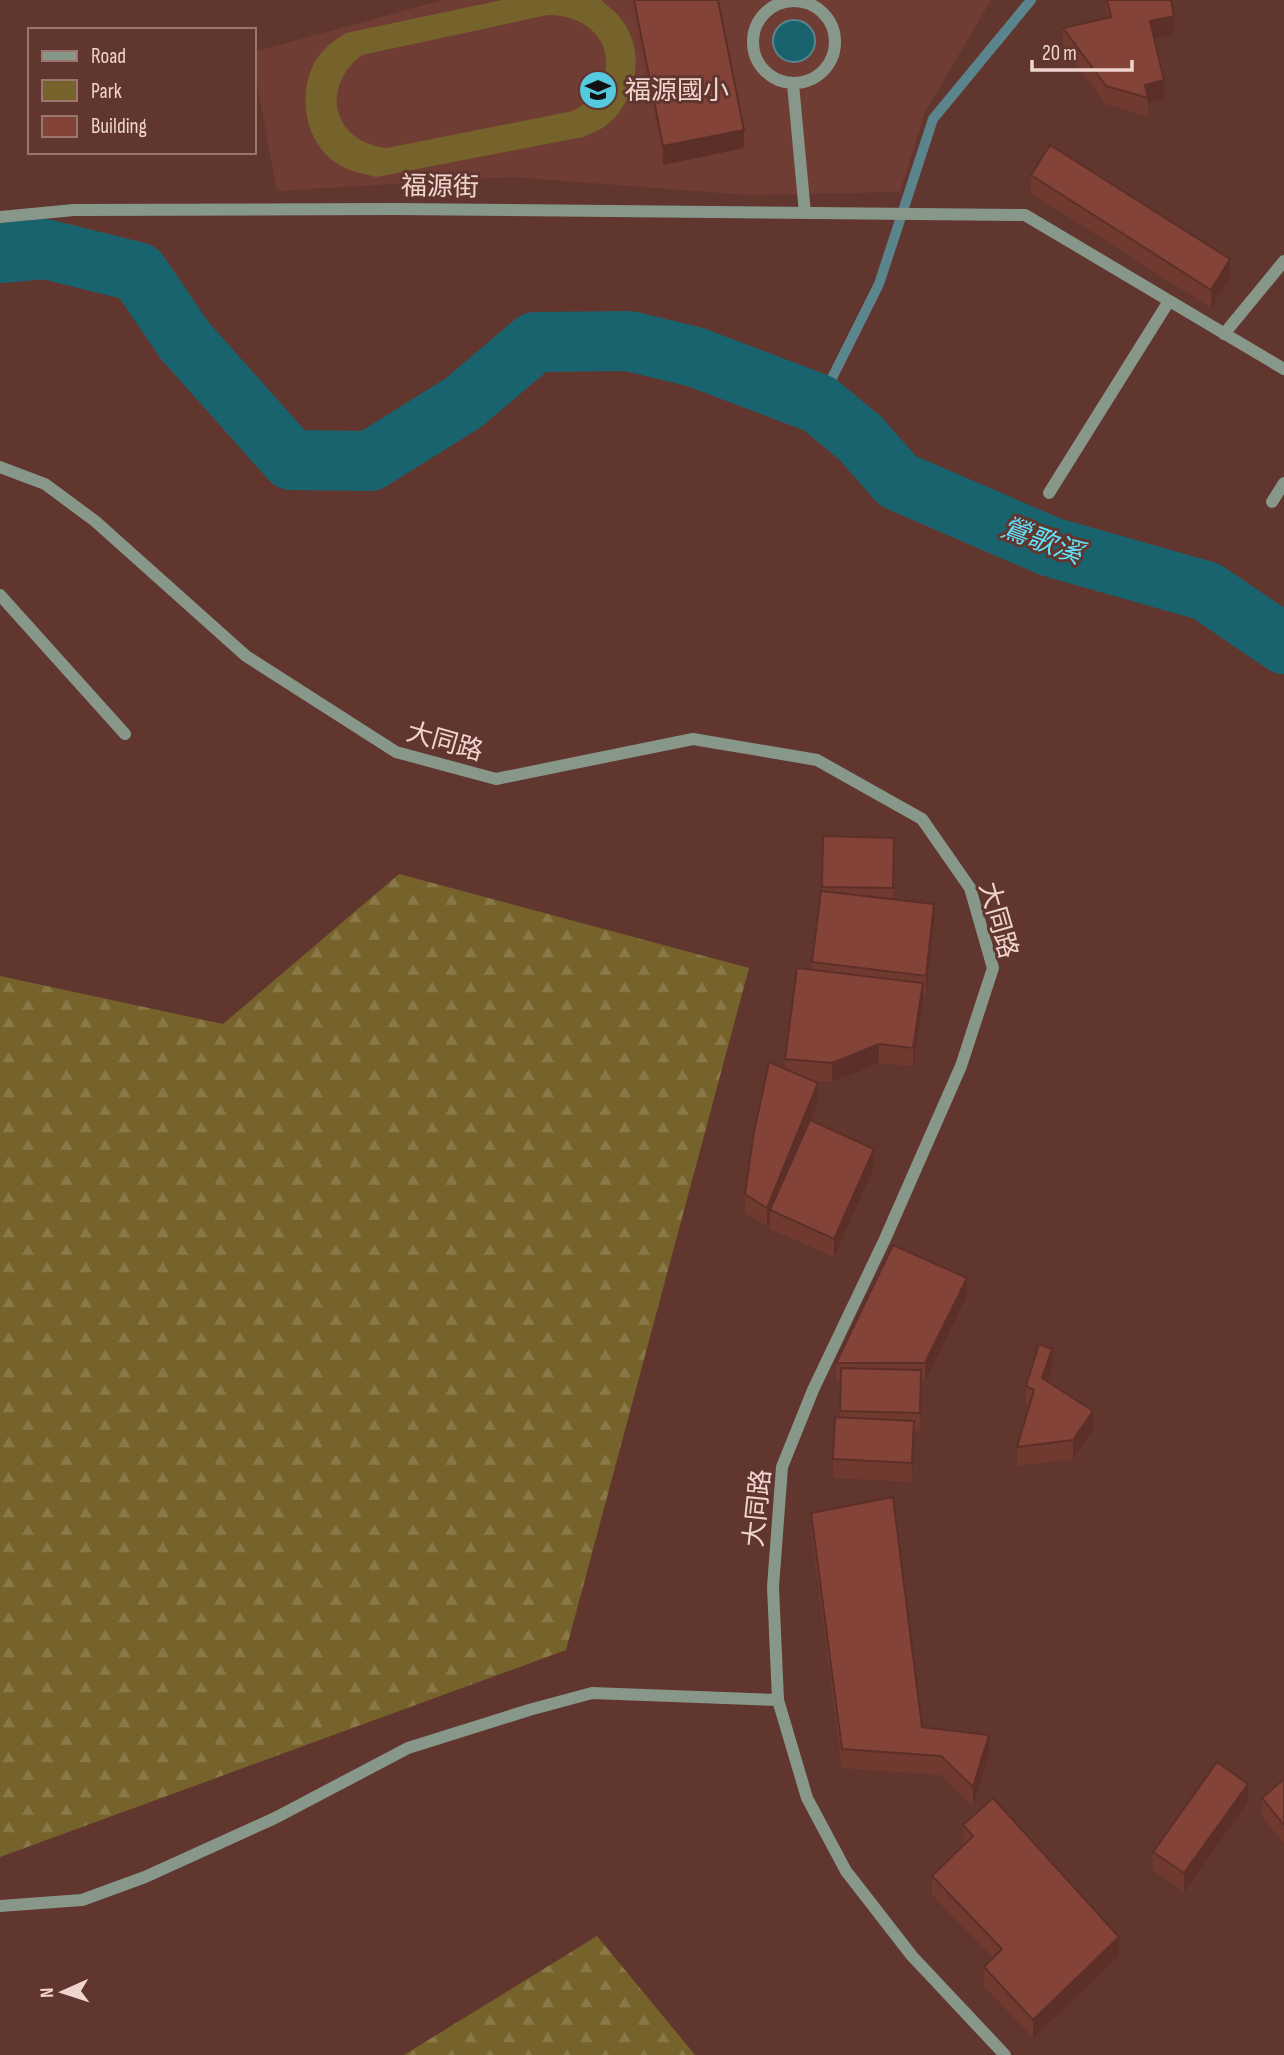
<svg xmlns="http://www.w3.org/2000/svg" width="1284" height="2055" font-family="'Sofia Sans Condensed','Noto Sans TC',sans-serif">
<defs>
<pattern id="forest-firs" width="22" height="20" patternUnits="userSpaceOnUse" patternTransform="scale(1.75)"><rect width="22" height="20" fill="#76632b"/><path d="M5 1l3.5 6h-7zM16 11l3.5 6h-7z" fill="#8a7849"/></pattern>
</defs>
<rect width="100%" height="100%" fill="#61362f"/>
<path fill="#703d34" d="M443 0H991L925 112 900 192 748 195 512 177 277 191 254 68V52Z"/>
<path fill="#76632b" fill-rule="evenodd" d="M502 0H601C606 5 612 9 617 14 647 46 639 98 607 125 600 130 591 133 583 137L376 177C360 173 344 170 331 159 299 132 296 74 328 46 333 41 340 37 346 33ZM548 15C611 15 628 80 573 111L387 148C333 142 319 88 362 55Z"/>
<path fill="url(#forest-firs)" d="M399 874 749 968 566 1650 0 1857V976L223 1024Z
M597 1936 695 2055H404Z"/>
<path fill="#19636f" stroke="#5a858c" stroke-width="2" d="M773 41a21 21 0 1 1 42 0a21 21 0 1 1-42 0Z"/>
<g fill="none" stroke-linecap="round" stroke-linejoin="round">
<path stroke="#5a858c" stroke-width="10" d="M819 404 879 284 933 119 1031 0"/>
<path stroke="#19636f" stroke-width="60" d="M0 253 45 249 138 272 185 341 291 460 370 461 463 403 535 342 629 341 695 357 819 404 860 438 898 481 1051 547 1206 591 1284 644"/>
<path stroke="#87988a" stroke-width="12" d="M753 42a41 41 0 1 1 82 0a41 41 0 1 1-82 0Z
M793 84 805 213
M0 217 74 210 393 209 1025 215 1284 369
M1224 334 1284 261
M0 467 45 484 95 521 246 656 396 752 496 779 693 739 817 760 922 819 970 888 993 968 961 1066 885 1239 813 1390 782 1467 773 1587 778 1700 807 1798 846 1871 912 1956 1005 2055
M1049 493 1169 301
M1272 502 1284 483
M0 595 125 734
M0 1906 82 1900 145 1877 275 1818 408 1748 529 1710 592 1693 778 1700"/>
</g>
<path fill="#713a31" d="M630 0H718L744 148 663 165Z
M1106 0H1171L1174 34 1154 39 1164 99 1148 103V117L1106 104 1063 47V28L1107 18Z
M1031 175 1230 278 1211 308 1031 193Z
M823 836 894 838 893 899 934 923 926 994H923V1002L913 1066 879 1063 832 1082 810 1080 818 1102 810 1120 874 1168 834 1257 770 1229V1218L767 1226 745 1213V1194L785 1068V1059L812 970V962L822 891Z
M967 1296 925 1381H921L920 1431H914L912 1482 833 1478V1459L840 1417V1381H836V1363Z
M1052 1367 1047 1381 1093 1430 1073 1459 1017 1466V1447L1029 1406 1026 1404V1386Z
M811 1513 922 1727 989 1753 973 1806 941 1775 842 1768 811 1531Z
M1284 1779V1843L1262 1817V1798Z
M1248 1802 1184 1892 1153 1870V1852Z
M963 1825 1119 1956 1033 2038 984 1986V1967L993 1958 932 1895V1876L964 1845Z"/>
<path fill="#5c2f28" d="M1174 16V34L1150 40V21Z
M1164 80V99L1148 103 1145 85Z
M744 130V148L663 165V146Z
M1230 259V278L1211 308V290Z
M934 904V923L926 994V976Z
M923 983V1002L913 1066V1048Z
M879 1044V1063L832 1082V1063Z
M818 1083V1102L773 1211 770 1210V1218L767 1226V1208Z
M874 1149V1168L834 1257V1239Z
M967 1278V1296L925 1381V1363Z
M1052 1349V1367L1042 1396V1378Z
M1093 1411V1430L1073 1459V1440Z
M914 1421V1440L912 1482V1463Z
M989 1735V1753L973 1806V1787Z
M1248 1784V1802L1184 1892V1873Z
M1119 1937V1956L1033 2038V2020Z"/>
<path fill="#834339" stroke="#5c2f28" stroke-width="2" d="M634 0H718L744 130 663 146Z
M1107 0H1171L1174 16 1150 21 1164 80 1145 85 1148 98 1106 86 1063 28 1111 17Z
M1050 145 1230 259 1211 290 1031 175Z
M823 836 894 838 893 888 822 887Z
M821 891 934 904 926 976 812 962Z
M797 968 923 983 913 1048 879 1044 832 1063 785 1059Z
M769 1062 818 1083 767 1208 745 1194 754 1132Z
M810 1120 874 1149 834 1239 770 1210Z
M893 1245 967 1278 925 1363H836Z
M1039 1344 1052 1349 1042 1378 1093 1411 1073 1440 1017 1447 1034 1390 1026 1386Z
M841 1368 921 1370 920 1413 840 1411Z
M835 1417 914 1421 912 1463 833 1459Z
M893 1497 922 1727 989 1735 973 1787 941 1756 842 1749 811 1513Z
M1217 1762 1248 1784 1184 1873 1153 1852Z
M1284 1779V1825L1262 1798Z
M993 1798 1119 1937 1033 2020 984 1967 1002 1949 932 1876 973 1836 963 1825Z"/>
<defs>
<symbol id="school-disc" viewBox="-11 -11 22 22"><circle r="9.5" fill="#54cade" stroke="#61362f"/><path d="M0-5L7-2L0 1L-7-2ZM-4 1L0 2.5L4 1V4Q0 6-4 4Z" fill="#111"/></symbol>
</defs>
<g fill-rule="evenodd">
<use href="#school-disc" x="576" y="68" width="44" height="44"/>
</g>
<g text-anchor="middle" stroke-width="6" stroke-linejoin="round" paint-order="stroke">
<g font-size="26" fill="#f0d5cf" stroke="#61362f" text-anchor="start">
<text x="625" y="99">福源國小</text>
</g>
<g font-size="26" fill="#f0d5cf" stroke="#61362f">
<text transform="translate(440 186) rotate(1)" y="9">福源街</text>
<text transform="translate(445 741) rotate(16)" y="9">大同路</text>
<text transform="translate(999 920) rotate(74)" y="9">大同路</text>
<text transform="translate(757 1508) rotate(-84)" y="9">大同路</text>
</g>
<g font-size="28" font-style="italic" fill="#5ee3fa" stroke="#61362f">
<text transform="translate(1042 540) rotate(20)" y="10">鶯歌溪</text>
</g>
</g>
<rect x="28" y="28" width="228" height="126" fill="#61362f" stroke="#9a766f" stroke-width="2"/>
<rect x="42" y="51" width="35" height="10" fill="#87988a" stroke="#9a766f" stroke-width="2"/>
<text x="91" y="63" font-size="21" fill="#f0d5cf">Road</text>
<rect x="42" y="80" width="35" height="21" fill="#76632b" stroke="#9a766f" stroke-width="2"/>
<text x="91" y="98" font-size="21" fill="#f0d5cf">Park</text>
<rect x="42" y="116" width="35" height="21" fill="#834339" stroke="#9a766f" stroke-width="2"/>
<text x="91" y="133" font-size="21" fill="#f0d5cf">Building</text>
<g transform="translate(63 1992) rotate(267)" stroke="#61362f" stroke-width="5" paint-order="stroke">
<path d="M0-5L12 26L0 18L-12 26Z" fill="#f0d5cf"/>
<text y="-10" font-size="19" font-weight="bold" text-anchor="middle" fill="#f0d5cf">N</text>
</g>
<path d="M1032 60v10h100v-10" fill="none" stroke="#f0d5cf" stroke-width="3.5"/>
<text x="1042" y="60" font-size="21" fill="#f0d5cf" stroke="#61362f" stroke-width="5" paint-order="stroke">20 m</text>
</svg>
